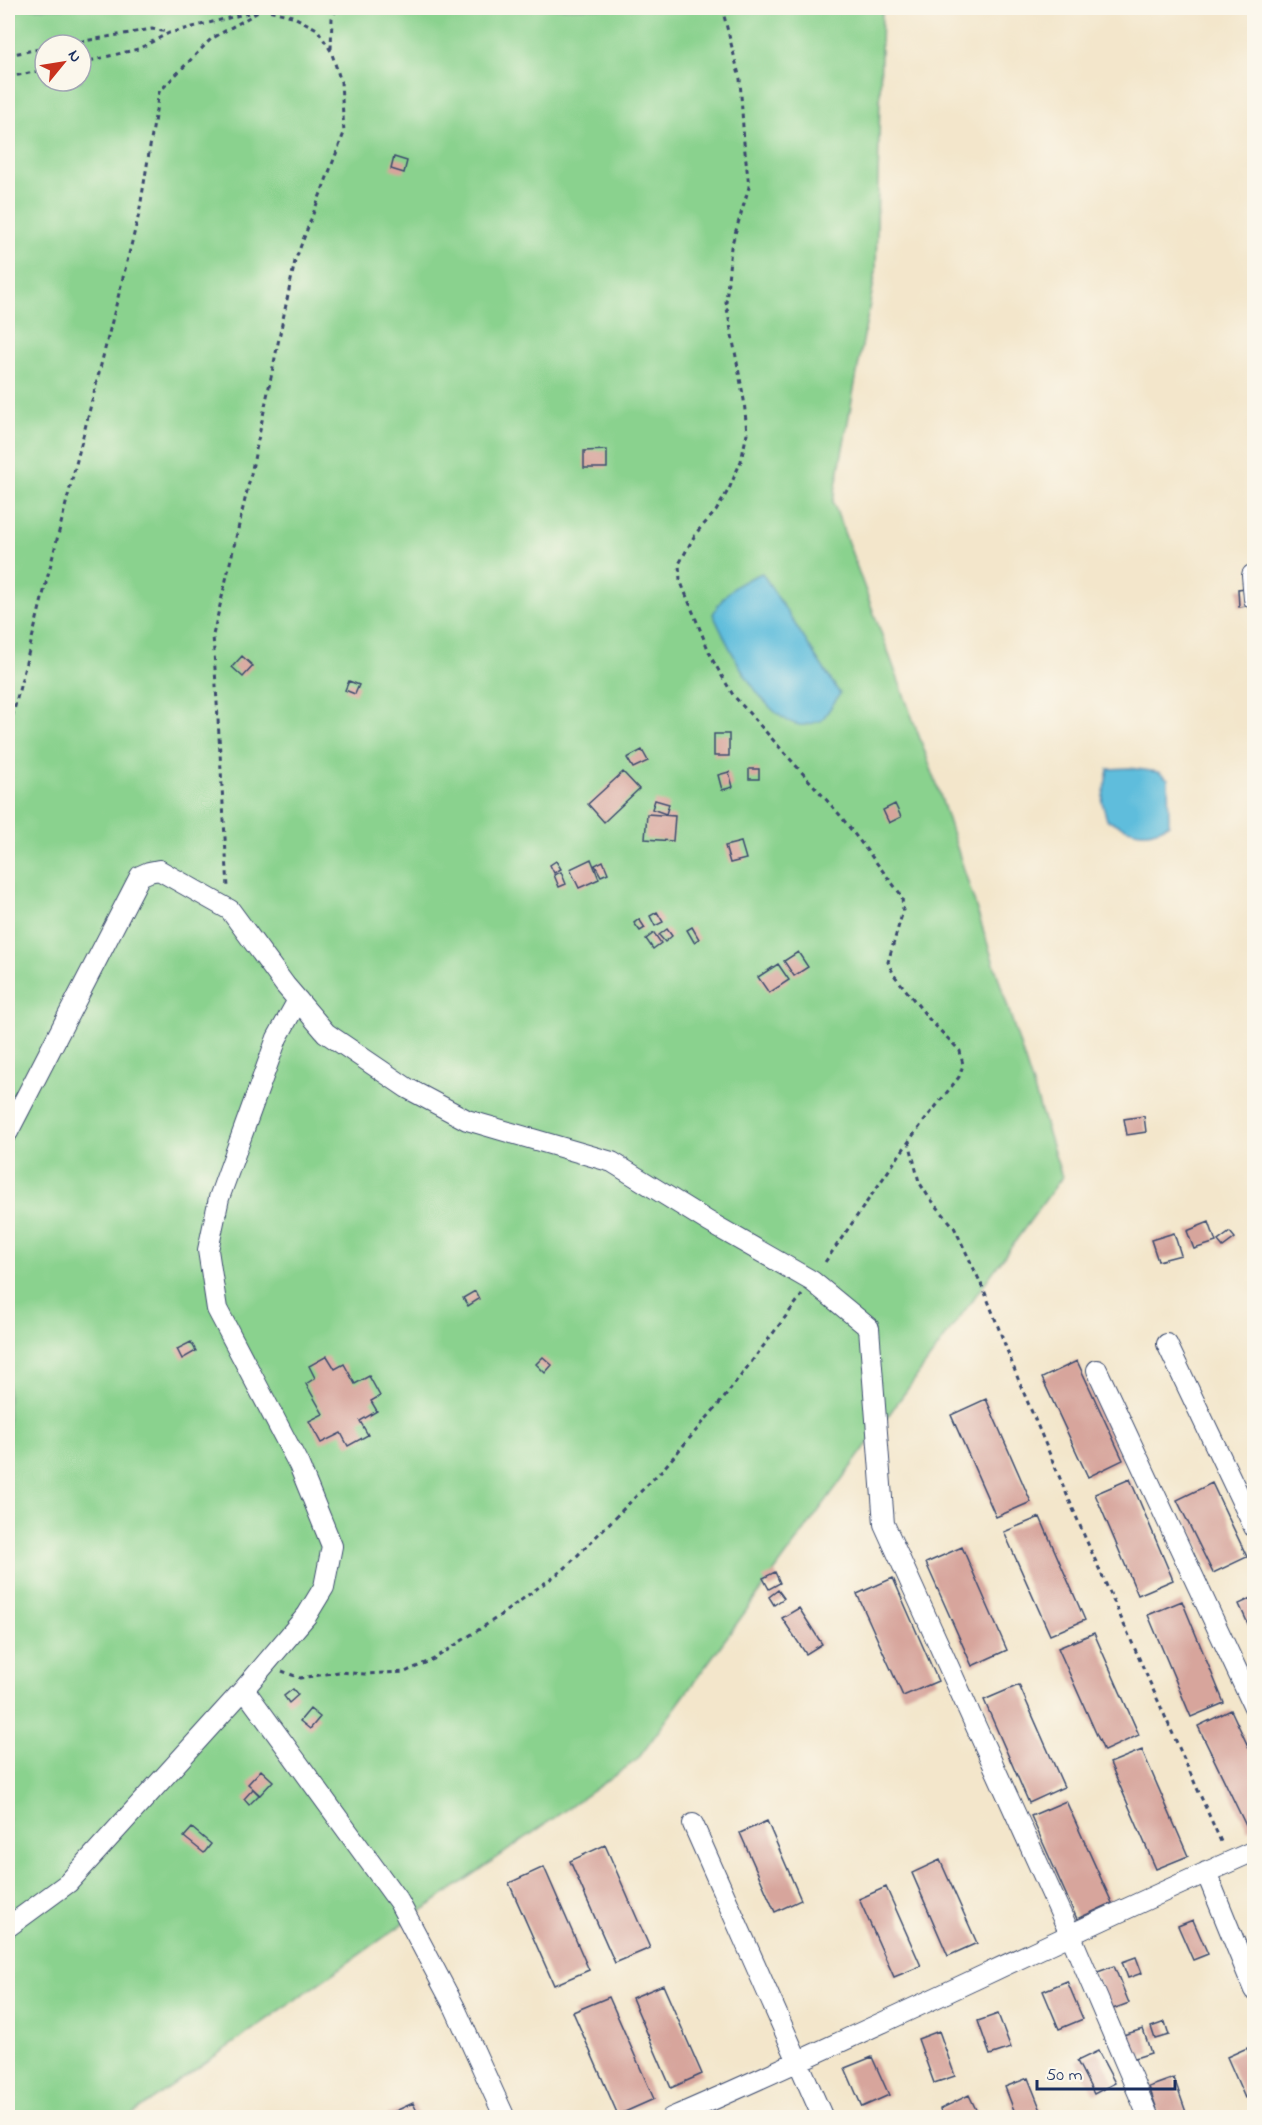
<svg xmlns="http://www.w3.org/2000/svg" width="1262" height="2125" font-family="'Indie Flower',sans-serif">
<rect width="100%" height="100%" fill="#fbf7ec"/>
<filter id="ink" filterUnits="userSpaceOnUse"><feTurbulence type="fractalNoise" baseFrequency=".0167" numOctaves="2"/><feDisplacementMap in="SourceGraphic" scale="12" xChannelSelector="R" yChannelSelector="G"/><feConvolveMatrix kernelMatrix="1 2 1 2 8 2 1 2 1" color-interpolation-filters="sRGB"/></filter>
<filter id="wash" filterUnits="userSpaceOnUse"><feTurbulence type="fractalNoise" baseFrequency=".008" numOctaves="4" result="noise"/><feDisplacementMap in="SourceGraphic" scale="24" xChannelSelector="R" yChannelSelector="G"/><feGaussianBlur stdDeviation="1.35" result="paint"/><feColorMatrix in="noise" values="0 0 0 0 0 0 0 0 0 0 0 0 0 0 0 0 0 1.4 0 .05"/><feComposite in="paint" operator="in"/></filter>
<g filter="url(#wash)">
<rect width="100%" height="100%" fill="#f3e6cb"/>
<path fill="#8ad28e" stroke="#528076" stroke-width="1.5" fill-rule="evenodd" d="M8 8H882L876 271 833 502 937 785 1062 1177 638 1759 128 2117 8 2118ZM45 45H81V81H45Z"/>
<path fill="#5ebddc" stroke="#3c769d" stroke-width="1.5" d="M762 573 840 694 822 720C816 722 806 726 800 725 762 719 728 646 713 614 726 590 737 583 762 573Z
M1130 768 1158 772 1168 779 1169 824C1146 839 1130 831 1107 820L1102 802 1108 769Z"/>
<g id="blocks">
<path fill="#d7a59c" d="M394 157 407 161 404 173 391 169Z
M607 450V468H584V451Z
M1245 588 1247 606 1239 607 1238 589Z
M242 656 253 666 243 677 232 667Z
M349 681 359 685 355 694 345 690Z
M714 734H729V756H714Z
M642 750 648 761 633 768 627 758Z
M749 769H759V779H749Z
M623 772 639 789 604 822 588 804Z
M729 772 733 787 722 790 718 775Z
M655 800 669 804 666 814 652 809Z
M895 804 901 817 889 823 883 810Z
M647 814 675 816 673 841 645 839Z
M741 842 746 859 730 863 725 846Z
M591 859 599 879 579 888 570 869Z
M556 861 561 869 554 873 550 865Z
M603 861 608 873 601 876 595 865Z
M561 872 566 884 559 887 554 875Z
M657 912 663 922 655 926 650 916Z
M639 919 645 928 640 931 634 923Z
M692 927 699 939 694 942 687 930Z
M667 929 672 936 665 942 659 935Z
M654 933 661 943 653 949 646 939Z
M798 952 808 967 794 976 784 961Z
M778 964 789 980 769 993 758 977Z
M1144 1116 1146 1132 1127 1135 1124 1119Z
M1209 1222 1216 1242 1194 1249 1187 1231Z
M1230 1232 1235 1238 1223 1247 1218 1241Z
M1174 1233 1181 1255 1158 1261 1151 1240Z
M475 1291 479 1299 468 1306 463 1298Z
M191 1342 196 1351 182 1359 177 1349Z
M327 1356 335 1369 344 1364 355 1384 369 1376 380 1396 371 1401 377 1411 360 1421 368 1435 348 1446 341 1433 321 1443 309 1421 323 1414 306 1384 315 1378 309 1366Z
M543 1357 552 1365 545 1373 536 1364Z
M1077 1361 1123 1460 1088 1477 1042 1378Z
M986 1399 1031 1502 996 1517 951 1415Z
M1130 1479 1173 1580 1138 1595 1095 1494Z
M1212 1483 1247 1557 1213 1573 1177 1500Z
M1040 1517 1085 1620 1050 1635 1004 1532Z
M962 1547 1007 1650 972 1666 926 1563Z
M775 1572 780 1583 769 1589 763 1578Z
M893 1578 938 1681 903 1696 857 1594Z
M778 1590 784 1598 774 1605 769 1597Z
M1254 1597V1637L1239 1604Z
M1182 1601 1224 1703 1191 1717 1148 1615Z
M799 1608 822 1644 806 1654 782 1618Z
M1094 1633 1139 1735 1104 1751 1058 1648Z
M1019 1685 1064 1787 1029 1803 984 1700Z
M293 1689 298 1695 289 1703 284 1696Z
M310 1709 320 1717 310 1729 300 1721Z
M1231 1710 1254 1759V1826L1248 1830 1198 1726Z
M1142 1750 1188 1856 1156 1869 1110 1763Z
M261 1770 273 1781 260 1795 248 1784Z
M253 1789 259 1795 249 1805 244 1799Z
M1066 1801 1112 1903 1077 1919 1031 1816Z
M767 1821 801 1900 775 1912 740 1833Z
M192 1828 211 1844 204 1853 184 1837Z
M605 1845 650 1948 615 1963 570 1861Z
M940 1860 977 1943 948 1956 912 1873Z
M544 1867 589 1970 554 1985 509 1883Z
M886 1887 921 1966 894 1977 859 1899Z
M1193 1920 1208 1954 1193 1960 1178 1926Z
M1136 1957 1142 1973 1128 1978 1122 1962Z
M1114 1966 1129 2003 1110 2010 1095 1973Z
M1067 1981 1083 2019 1059 2029 1043 1991Z
M663 1985 702 2074 671 2088 632 1998Z
M609 1997 654 2099 618 2115 573 2012Z
M998 2014 1011 2048 990 2055 978 2021Z
M1165 2022 1169 2035 1155 2039 1151 2027Z
M1143 2029 1151 2053 1132 2059 1123 2035Z
M939 2031 955 2076 934 2083 918 2039Z
M1247 2048 1254 2066V2094L1245 2098 1227 2057Z
M1098 2051 1115 2083 1094 2094 1077 2061Z
M872 2057 889 2095 862 2107 845 2068Z
M1028 2078 1042 2113 1031 2118H1017L1005 2087Z
M1174 2078 1188 2118H1160L1149 2087Z
M969 2095 980 2118H944L940 2109Z
M413 2103 420 2118H388L387 2115Z"/>
</g>
</g>
<g filter="url(#ink)">
<use href="#blocks" fill-opacity="0" stroke="#3b4a6e" stroke-width="1.5"/>
<g fill="none" stroke-linecap="round" stroke-linejoin="round">
<defs>
<path id="minor" d="M1252 575 1254 599
M8 1132 140 876 149 872 159 870 230 910 285 985 326 1033 407 1088 467 1120 612 1162 709 1222 812 1281 869 1328 884 1524 1070 1934 1149 2118
M1167 1344 1254 1527
M1097 1370 1254 1707
M244 1689 399 1902 455 2008 505 2118
M693 1824 823 2118
M1206 1872 1254 1990
M8 1927 68 1883 244 1689 307 1615 324 1587 332 1546 299 1465 217 1309 208 1250 219 1198 277 1038 298 1000
M671 2118C868 2033 1059 1937 1254 1851"/>
</defs>
<use href="#minor" stroke="#3b4a6e" stroke-width="22"/>
<path stroke="#3b4a6e" stroke-width="3" stroke-dasharray="4.5 4.5" stroke-linecap="butt" d="M722 8 740 79 744 143 749 187 731 247 726 303 744 400 747 433 741 461 729 489 716 511 696 533 679 564 680 580 712 659 733 695 839 814 902 896 903 911 888 962 894 975 929 1019 960 1051 963 1065 959 1077 914 1134 823 1265
M62 45 152 29 167 32
M331 49 332 18 337 8
M8 55 45 48
M81 63 138 49 169 33 264 9 292 16 317 29 331 51 341 82 344 133 295 261 251 474 213 635 228 888
M8 77 45 70
M8 734 139 214 159 92 211 39 260 11
M909 1141 919 1182 928 1196 954 1227 984 1290 1020 1384 1084 1535 1222 1844
M282 1671 300 1678 339 1672 364 1674 405 1672 434 1659 495 1619 564 1569 664 1468 724 1398 802 1295"/>
<use href="#minor" stroke="#fff" stroke-width="20"/>
</g>
</g>
<rect width="1262" height="2125" fill="none" stroke="#fbf7ec" stroke-width="30"/>
<g transform="translate(63 63) rotate(60)"><circle r="28" fill="#fbf7ec" stroke="#a1a7b3" stroke-width="1.5"/>
<path d="M0-4.5L10 22L0 15L-10 22Z" fill="#c8321e"/>
<text y="-9" font-size="16" font-weight="bold" text-anchor="middle" fill="#1b2f5e">N</text>
</g>
<path d="M1037 2080v9h138v-9" fill="none" stroke="#1b2f5e" stroke-width="3"/>
<text x="1046" y="2080" font-size="18" fill="#1b2f5e" stroke="#fbf7ec" stroke-width="4.5" paint-order="stroke">50 m</text>
</svg>
